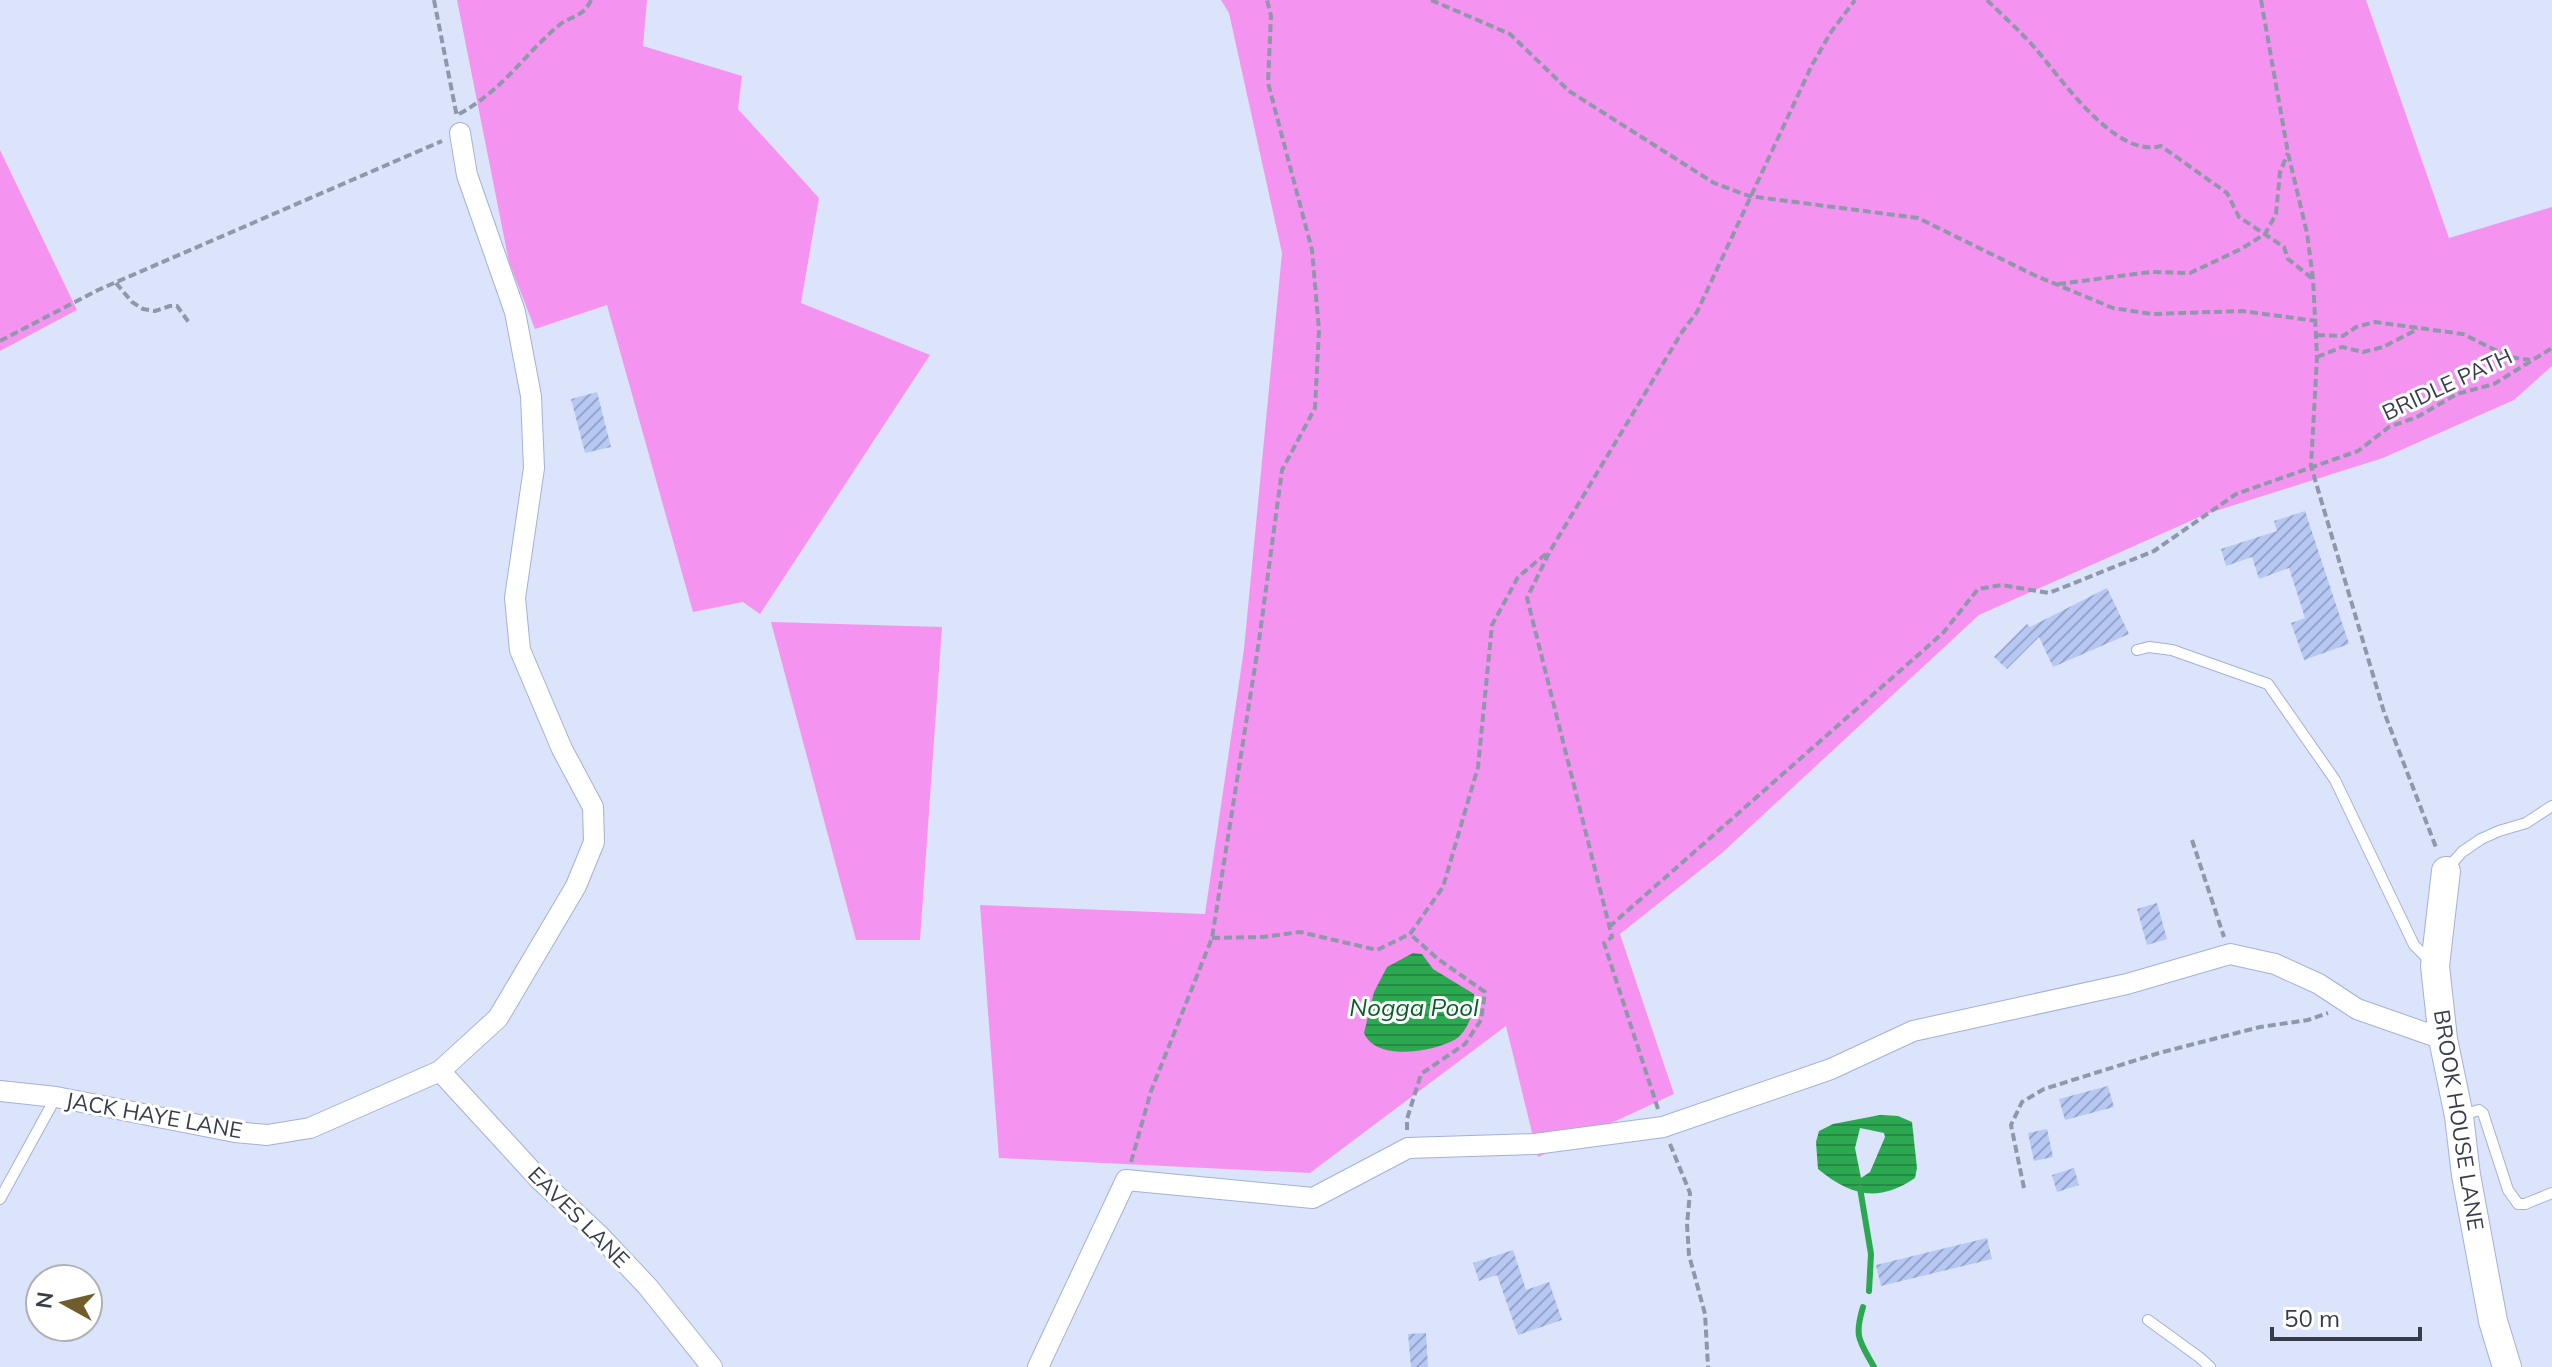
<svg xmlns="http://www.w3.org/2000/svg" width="2552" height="1367" font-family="Mulish,sans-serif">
<defs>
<pattern id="water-rules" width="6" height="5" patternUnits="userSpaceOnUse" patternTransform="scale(2)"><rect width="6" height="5" fill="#2ca850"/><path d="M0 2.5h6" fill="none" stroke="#268a44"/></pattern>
<pattern id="building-hatch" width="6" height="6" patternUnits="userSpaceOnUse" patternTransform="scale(2)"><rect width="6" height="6" fill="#b7c8f5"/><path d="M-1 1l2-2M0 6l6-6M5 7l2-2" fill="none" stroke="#96a4c8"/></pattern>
</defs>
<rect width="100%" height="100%" fill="#dbe4fb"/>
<path fill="#f594f0" d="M457 0H647L643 46 742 76 738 109 819 198 801 303 930 355 760 614 743 602 693 612 607 305 535 329 509 262Z
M1221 0H2366L2449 238 2552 207V366L2514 400 2383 458 2206 514 1979 615 1722 853 1620 934 1674 1094 1538 1157 1506 1026 1310 1173 999 1158 980 905 1205 914 1244 649 1282 253 1229 13Z
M0 150 77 310 0 351Z
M771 622 942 627 920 940H856Z"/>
<path fill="url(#water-rules)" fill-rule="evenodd" d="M1413 953 1422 954 1433 969 1474 994C1475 1009 1469 1030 1456 1039 1434 1052 1376 1062 1364 1033L1374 992 1387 967Z
M1880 1115 1898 1116 1912 1122 1917 1168 1915 1178C1878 1203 1851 1196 1818 1169L1816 1142 1819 1131 1833 1124ZM1860 1128 1884 1133 1885 1137 1870 1172 1861 1178 1855 1148Z"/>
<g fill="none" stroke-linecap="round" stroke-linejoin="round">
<path stroke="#2ca850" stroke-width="6" d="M1860 1188 1871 1254 1869 1291
M1863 1307C1854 1337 1859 1340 1874 1367"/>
</g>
<path fill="url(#building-hatch)" d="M597 392 611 447 585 453 571 399Z
M2305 511 2349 644 2304 660 2291 623 2305 618 2289 568 2259 579 2252 557 2226 566 2221 549 2277 531 2274 521Z
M2107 588 2129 634 2053 667 2039 637 2007 669 1994 657 2027 624 2030 627Z
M2157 903 2167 939 2147 945 2137 909Z
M2108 1086 2114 1107 2065 1120 2059 1099Z
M2047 1129 2053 1157 2034 1161 2028 1133Z
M2074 1168 2079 1185 2057 1192 2052 1175Z
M1987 1238 1992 1259 1881 1286 1876 1265Z
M1513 1250 1526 1290 1549 1282 1562 1320 1518 1335 1497 1275 1479 1281 1473 1263Z
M1426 1333 1428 1367H1411L1408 1334Z"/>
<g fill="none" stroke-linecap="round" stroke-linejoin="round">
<defs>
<path id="lane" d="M2137 650 2149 647 2172 650 2268 684 2335 780 2414 945 2431 962
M2447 869 2462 852 2481 839 2499 831 2526 823 2552 806
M2460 1116 2479 1110 2483 1113 2508 1190 2518 1204H2525L2552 1193
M0 1199 56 1097
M2148 1320 2199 1357 2210 1367"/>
<path id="street" d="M440 1071 540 1180 600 1236 648 1287 712 1367
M0 1091 56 1097 235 1132 267 1135 310 1128 440 1071 498 1018 576 886 594 842 593 807 562 749 520 650 515 598 534 468 531 396 515 312 467 175 460 133
M1038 1367 1126 1180 1313 1198 1408 1148 1535 1144 1663 1127 1831 1069 1913 1031 2127 984 2230 954 2275 964 2319 984 2357 1009 2443 1039"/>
<path id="secondary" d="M2446 871 2435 966 2443 1039 2459 1116 2466 1175 2493 1321 2507 1367"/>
</defs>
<use href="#lane" stroke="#a3b1d5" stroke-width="12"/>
<use href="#street" stroke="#a3b1d5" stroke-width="22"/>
<use href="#secondary" stroke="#a3b1d5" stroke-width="30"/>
<path stroke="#9097aa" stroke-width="4" stroke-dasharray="8 4" stroke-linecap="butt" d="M434 0 457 117
M1431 0 1510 34 1569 91 1714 183 1749 196 1918 218 2034 275 2113 308 2152 314 2242 311 2317 321
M1987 0C2003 16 2020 31 2035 48 2061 78 2115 159 2161 146L2227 193 2239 217 2284 247 2288 259 2313 279
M2261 0 2288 153 2307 233 2313 279 2317 357 2311 466 2384 712 2437 850
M459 114C503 90 522 57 558 26 571 15 583 18 591 0
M116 283 132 302 143 309 155 311 170 306H177L190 324
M2058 284 2151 272 2190 273 2241 249 2265 234 2276 214 2280 172 2288 153
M2317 335 2343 336 2356 327 2375 322 2463 334 2509 357 2530 360
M0 341 98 290 442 141
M2317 357 2342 347 2363 352 2383 347 2418 329
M2192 840 2224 937
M1609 927 1943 633 1978 589 2002 585 2049 593 2154 551 2236 494 2358 451 2389 427 2417 417 2457 394 2494 384 2552 348
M1212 938 1263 937 1300 932 1377 950 1410 934 1443 887 1478 767 1492 625 1518 577 1547 553
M1658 1109 1604 943 1612 937 1527 598 1550 551 1682 332 1697 312 1812 65 1831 32 1855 0
M1407 1130V1119L1421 1074 1465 1044 1481 1020 1485 992 1438 959 1411 935
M1670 1144 1690 1193 1687 1224 1689 1255 1705 1314 1708 1367
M1131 1162 1151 1091 1212 938 1259 641 1282 470 1315 408 1319 330 1312 250 1268 83 1271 16 1267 0
M2024 1188 2011 1125 2022 1102 2044 1089 2159 1053 2260 1027 2308 1020 2328 1013"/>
<use href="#lane" stroke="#fff" stroke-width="10"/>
<use href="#street" stroke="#fff" stroke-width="20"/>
<use href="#secondary" stroke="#fff" stroke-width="28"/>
</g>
<g text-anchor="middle" stroke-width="6" stroke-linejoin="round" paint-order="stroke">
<g font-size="22" fill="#373c4b" stroke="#fff">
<text transform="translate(2447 384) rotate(-25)" y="8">BRIDLE PATH</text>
<text transform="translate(154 1115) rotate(10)" y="8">JACK HAYE LANE</text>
<text transform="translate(2459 1120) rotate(81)" y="8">BROOK HOUSE LANE</text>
<text transform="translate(579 1217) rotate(45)" y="8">EAVES LANE</text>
</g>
<g font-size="24" font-style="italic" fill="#085f27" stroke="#fff">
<text x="1414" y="1016">Nogga Pool</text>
</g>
</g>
<g transform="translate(64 1303) rotate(278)"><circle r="38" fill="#ffffff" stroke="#afb1b7" stroke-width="2"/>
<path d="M0-6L14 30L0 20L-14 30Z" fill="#705d2b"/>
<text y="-12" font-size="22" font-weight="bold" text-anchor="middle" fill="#373c4b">N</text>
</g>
<path d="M2272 1327v12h148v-12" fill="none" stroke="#373c4b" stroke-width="4"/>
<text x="2284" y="1327" font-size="24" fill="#373c4b" stroke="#ffffff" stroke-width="6" paint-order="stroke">50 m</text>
</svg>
